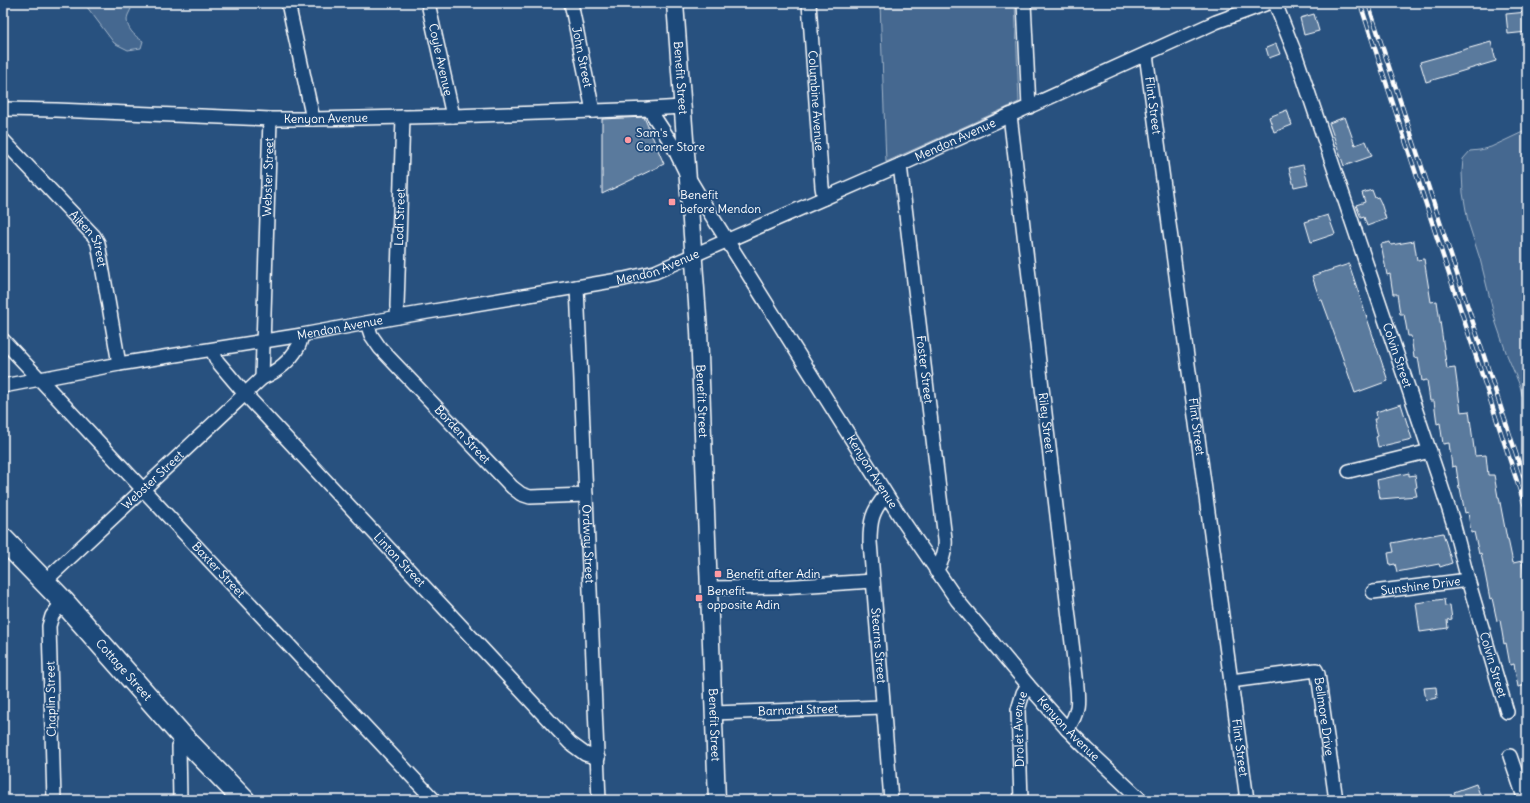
<svg xmlns="http://www.w3.org/2000/svg" width="1530" height="803" font-family="Delius,sans-serif">
<rect width="100%" height="100%" fill="#28517f"/>
<filter id="ink" filterUnits="userSpaceOnUse"><feTurbulence type="fractalNoise" baseFrequency=".025" numOctaves="2"/><feDisplacementMap in="SourceGraphic" scale="8" xChannelSelector="R" yChannelSelector="G"/><feConvolveMatrix kernelMatrix="1 2 1 2 8 2 1 2 1" color-interpolation-filters="sRGB"/></filter>
<g filter="url(#ink)">
<path fill="#446890" stroke="#a2b4c8" d="M84 3H133C132 7 130 11 128 15 124 26 134 36 143 41L141 48 128 50 114 43Z
M880 3H1015L1019 102 886 162Z
M1527 130V415L1520 386 1507 355 1496 323 1480 259 1468 222 1463 193 1462 172 1463 159 1470 151 1480 150 1491 147Z"/>
<path fill="#5a7a9d" stroke="#fff" d="M1527 12V32L1508 34 1506 14Z
M1314 14 1319 31 1304 35 1300 18Z
M1491 42 1496 61 1426 82 1420 62Z
M1276 44 1280 54 1269 58 1266 48Z
M1287 110 1292 125 1274 132 1269 117Z
M644 117 664 164 602 194V119Z
M1345 117 1355 145 1366 141 1372 156 1344 166 1329 123Z
M1303 165 1308 184 1294 187 1289 168Z
M1372 190 1375 198 1378 197 1381 203 1386 219 1367 226 1364 217 1361 218 1356 205 1365 202 1362 193Z
M1328 215 1335 234 1311 242 1305 222Z
M1414 241 1417 260 1424 259 1431 302 1437 301 1447 369 1455 368 1461 412 1469 411 1475 456 1486 455 1488 475H1494L1498 497H1499L1507 539H1508L1513 563 1522 561 1526 582H1527V685L1518 687 1514 664 1510 665 1506 643 1504 644 1500 620 1497 621 1492 598 1490 599 1481 553 1479 554 1474 532 1471 533 1468 512 1465 513 1460 488H1459L1456 466 1452 467 1449 443 1443 444 1440 423 1437 424 1434 401H1430L1427 380 1422 381 1418 357 1414 358 1411 336H1408L1404 314H1400L1397 294H1393L1390 274 1387 275 1381 244 1390 242 1391 245Z
M1349 264 1388 381 1355 393 1329 319 1322 300H1320L1312 276Z
M1401 404 1412 439 1378 447 1376 437 1378 436 1374 419H1377L1376 412Z
M1409 473V476L1415 475 1417 487 1415 488 1417 496 1380 499 1377 480Z
M1443 533 1452 563 1440 567 1439 564 1397 572 1395 564 1390 565 1388 553 1394 552 1392 543Z
M1444 599 1445 606 1450 605 1452 619 1447 620 1448 628 1420 632 1416 603Z
M1436 687 1437 698 1426 700 1424 688Z
M1476 784 1482 800H1457L1454 792Z"/>
<g fill="none" stroke-linecap="round" stroke-linejoin="round">
<defs>
<g id="minor">
<path d="M288 3 313 119"/>
<path id="s1" d="M428 3 453 116"/>
<path id="s2" d="M571 3 593 111"/>
<path id="s3" d="M809 3 822 187 824 198"/>
<path d="M1024 3 1029 107"/>
<path id="s4" d="M1275 3 1296 56 1437 473 1453 522 1468 580 1507 712"/>
<path id="s5" d="M1146 54 1247 800"/>
<path id="s6" d="M3 109 56 110 270 119H313L453 116 649 109 682 107"/>
<path id="s7" d="M649 109 672 144 687 175 708 210 901 518 957 600 1028 685 1067 729 1087 749 1141 800"/>
<path id="s8" d="M1010 115 1076 677C1078 698 1081 711 1067 729"/>
<path id="s9" d="M3 140 94 236 98 243 119 364"/>
<path id="s10" d="M900 165 945 539C946 550 942 562 936 571"/>
<path id="s11" d="M577 287 599 800"/>
<path id="s12" d="M398 317 397 306 403 117"/>
<path id="s13" d="M367 323 371 335 380 348 512 487 521 494 530 497 586 495"/>
<path id="s14" d="M3 340 434 800"/>
<path id="s15" d="M212 350 217 361 245 394 570 743 585 754 598 758"/>
<path id="s16" d="M262 378 270 119"/>
<path id="s17" d="M3 386 119 364 302 335 398 317 624 279 655 272 900 165 1216 22 1268 3"/>
<path d="M1349 471 1430 451"/>
<path id="s18" d="M886 495C872 511 870 521 870 542L891 800"/>
<path id="s19" d="M44 582 262 378C276 372 290 361 298 347 300 344 301 339 302 335"/>
<path d="M709 588 781 587 873 581"/>
<path id="s20" d="M1373 592 1468 580"/>
<path id="s21" d="M1231 681 1316 670 1318 674 1336 800"/>
<path id="s22" d="M713 713 883 707"/>
<path d="M1510 756 1525 800"/>
<path d="M54 800 49 626 52 616 63 601"/>
<path d="M180 800 179 746 183 737"/>
<path id="s23" d="M1021 800 1018 710 1023 693 1028 685"/>
</g>
<g id="tertiary">
<path id="s24" d="M675 3 699 330 717 800"/>
</g>
<g id="primary">
<path id="s25" d="M3 539 63 601 183 737 244 800"/>
</g>
</defs>
<use href="#minor" stroke="#fff" stroke-width="16"/>
<use href="#tertiary" stroke="#fff" stroke-width="19"/>
<use href="#primary" stroke="#fff" stroke-width="24"/>
<use href="#minor" stroke="#1f4a7a" stroke-width="13"/>
<use href="#tertiary" stroke="#1f4a7a" stroke-width="16"/>
<use href="#primary" stroke="#1f4a7a" stroke-width="21"/>
<defs>
<path id="rail" d="M1360 3 1527 512
M1368 3 1527 487"/>
</defs>
<use href="#rail" stroke="#fff" stroke-width="4.5"/>
<use href="#rail" stroke="#1f4a7a" stroke-width="3" stroke-dasharray="9" stroke-linecap="butt"/>
</g>
</g>
<g fill="#ff9aa2" stroke="#1f4a7a" stroke-width="1.5">
<circle cx="628" cy="140" r="4"/>
<rect x="668" y="198" width="8" height="8" rx="2"/>
<rect x="714" y="570" width="8" height="8" rx="2"/>
<rect x="695" y="594" width="8" height="8" rx="2"/>
</g>
<g text-anchor="middle" stroke-width="3.5" stroke-linejoin="round" paint-order="stroke">
<g font-size="12" fill="#fff" stroke="#1f4a7a">
<text dy="4" stroke="none"><textPath href="#s2" startOffset="55">John Street</textPath></text>
<text dy="4" stroke="none"><textPath href="#s1" startOffset="58">Coyle Avenue</textPath></text>
<text dy="4" stroke="none"><textPath href="#s24" startOffset="75">Benefit Street</textPath></text>
<text dy="4" stroke="none"><textPath href="#s3" startOffset="98">Columbine Avenue</textPath></text>
<text dy="4" stroke="none"><textPath href="#s5" startOffset="52">Flint Street</textPath></text>
<text dy="4" stroke="none"><textPath href="#s6" startOffset="323">Kenyon Avenue</textPath></text>
<text dy="4" stroke="none"><textPath href="#s17" startOffset="990">Mendon Avenue</textPath></text>
<text dy="4" stroke="none"><textPath href="#s16" startOffset="201">Webster Street</textPath></text>
<text dy="4" stroke="none"><textPath href="#s12" startOffset="100">Lodi Street</textPath></text>
<text dy="4" stroke="none"><textPath href="#s9" startOffset="132">Aiken Street</textPath></text>
<text dy="4" stroke="none"><textPath href="#s17" startOffset="666">Mendon Avenue</textPath></text>
<text dy="4" stroke="none"><textPath href="#s17" startOffset="342">Mendon Avenue</textPath></text>
<text dy="4" stroke="none"><textPath href="#s4" startOffset="373">Colvin Street</textPath></text>
<text dy="4" stroke="none"><textPath href="#s10" startOffset="206">Foster Street</textPath></text>
<text dy="4" stroke="none"><textPath href="#s24" startOffset="399">Benefit Street</textPath></text>
<text dy="4" stroke="none"><textPath href="#s8" startOffset="310">Riley Street</textPath></text>
<text dy="4" stroke="none"><textPath href="#s5" startOffset="376">Flint Street</textPath></text>
<text dy="4" stroke="none"><textPath href="#s13" startOffset="148">Borden Street</textPath></text>
<text dy="4" stroke="none"><textPath href="#s7" startOffset="426">Kenyon Avenue</textPath></text>
<text dy="4" stroke="none"><textPath href="#s19" startOffset="149">Webster Street</textPath></text>
<text dy="4" stroke="none"><textPath href="#s11" startOffset="257">Ordway Street</textPath></text>
<text dy="4" stroke="none"><textPath href="#s15" startOffset="282">Linton Street</textPath></text>
<text dy="4" stroke="none"><textPath href="#s14" startOffset="315">Baxter Street</textPath></text>
<text dy="4" stroke="none"><textPath href="#s20" startOffset="48">Sunshine Drive</textPath></text>
<text dy="4" stroke="none"><textPath href="#s18" startOffset="155">Stearns Street</textPath></text>
<text dy="4" stroke="none"><textPath href="#s4" startOffset="697">Colvin Street</textPath></text>
<text dy="4" stroke="none"><textPath href="#s25" startOffset="178">Cottage Street</textPath></text>
<text transform="translate(51 699) rotate(-91)" y="4">Chaplin Street</text>
<text dy="4" stroke="none"><textPath href="#s22" startOffset="85">Barnard Street</textPath></text>
<text dy="4" stroke="none"><textPath href="#s21" startOffset="133">Bellmore Drive</textPath></text>
<text dy="4" stroke="none"><textPath href="#s24" startOffset="723">Benefit Street</textPath></text>
<text dy="4" stroke="none"><textPath href="#s7" startOffset="750">Kenyon Avenue</textPath></text>
<text dy="4" stroke="none"><textPath href="#s23" startOffset="71">Drolet Avenue</textPath></text>
<text dy="4" stroke="none"><textPath href="#s5" startOffset="700">Flint Street</textPath></text>
</g>
<g font-size="12" fill="#fff" stroke="#1f4a7a" text-anchor="start">
<text x="636" y="137">Sam's<tspan x="636" dy="14">Corner Store</tspan></text>
<text x="680" y="199">Benefit<tspan x="680" dy="14">before Mendon</tspan></text>
<text x="726" y="578">Benefit after Adin</text>
<text x="707" y="595">Benefit<tspan x="707" dy="14">opposite Adin</tspan></text>
</g>
</g>
<rect width="1530" height="803" fill="none" stroke="#1f4a7a" stroke-width="16"/>
<rect x="8" y="8" width="1514" height="787" fill="none" stroke="#fff" stroke-width="1.5" filter="url(#ink)"/>
</svg>
